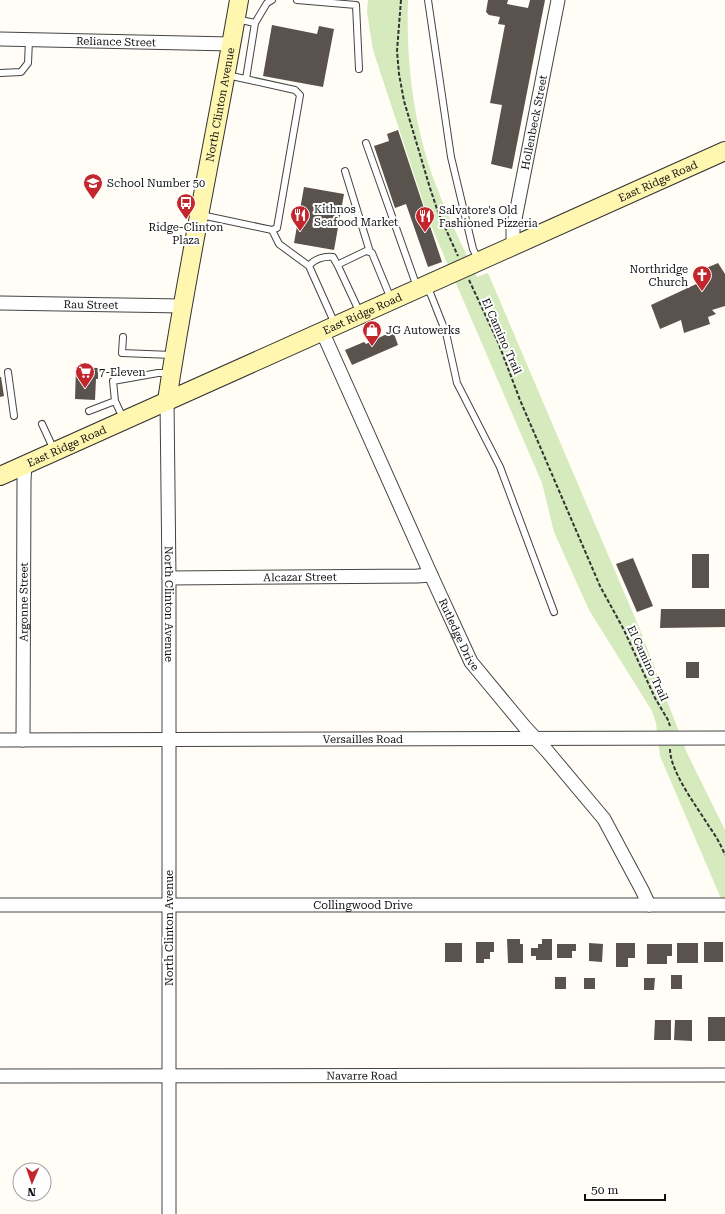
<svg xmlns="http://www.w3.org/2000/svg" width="725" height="1214" font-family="'Roboto Serif',serif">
<rect width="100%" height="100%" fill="#fffdf5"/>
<path fill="#d5ebbd" d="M368 0H408C406 61 413 122 434 180 446 213 462 245 477 277L488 273 641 632 687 753 725 830V908L660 756 656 723 652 711 589 610 554 532 542 483 430 223 373 50 367 12Z"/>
<path fill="#5a524d" d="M488 0H508L507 4 528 8 530 0H545L512 169 491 164 502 105 490 103 505 25 498 24 500 17 489 15 486 12Z
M272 25 317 34 319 26 334 29 323 87 263 76Z
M398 130 442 262 428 267 406 204 395 208 374 146 389 141 387 134Z
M304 187 344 194 334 250 294 243Z
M718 263 725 274V306L712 310 716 314 708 317 710 324 684 333 681 320 660 329 651 305 707 279 704 269Z
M393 331 398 345 352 365 345 350 364 342 366 344Z
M76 367 98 368V379H96L95 400 75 399Z
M0 377H1L4 396 0 397Z
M692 554H709V588H692Z
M633 558 653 606 637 612 616 564Z
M661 609H725V627L660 628Z
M686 662H699V678H686Z
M507 939H520V944H523V963H508Z
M542 939H552V960H536V956H531V948H538V944H542Z
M476 942H494V952H490V959H484V963H476Z
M704 942H723V962H704Z
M445 943H462V962H445Z
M589 943 603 944 602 962 589 961Z
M616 943H635V958H628V967H616Z
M677 943H698V963H677Z
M557 944H576V951H572V958H557Z
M647 944H672V956H667V964H647Z
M671 975H682V989H671Z
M555 977H566V989H555Z
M584 978H595V989H584Z
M644 978H655L654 990H644Z
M708 1017H725V1041H708Z
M655 1020H671V1040H654Z
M675 1020H692V1041L674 1040Z"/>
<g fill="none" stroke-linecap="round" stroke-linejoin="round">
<defs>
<path id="service" d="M297 0 356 5 359 69
M428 0 451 157 473 249 478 259
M236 19 255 23 246 79
M255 23 267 3 272 0
M0 73 21 72 28 63 29 40
M366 143 417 287
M345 171 370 252
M201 215 272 230 277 228 300 95 295 90 227 75
M272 230 279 244 309 266
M426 286 431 295 446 333 457 383 500 467 554 612
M360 313 338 266 339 264 366 251 370 252 372 253 391 299
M335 324 309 266C314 259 324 256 333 257L338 266
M123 337 122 353 172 355
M8 372 14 416
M89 411 115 401
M123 418 115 401 113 381 158 373H170
M42 424 54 450"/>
<g id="minor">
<path id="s1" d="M0 39 231 44"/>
<path id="s2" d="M515 245 513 239V229L558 0"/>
<path id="s3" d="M0 303 183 306"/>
<path id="s4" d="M322 331 431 575 471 662 524 726 547 751 604 819 642 890 649 905"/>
<path id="s5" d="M167 401 169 578V1214"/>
<path id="s6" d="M169 578 417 576 431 575"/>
<path id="s7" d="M0 740 725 738"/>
<path id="s8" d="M23 740 24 480 25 465"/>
<path id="s9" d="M0 905H725"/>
<path id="s10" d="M0 1076 725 1075"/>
</g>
<g id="secondary">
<path id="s11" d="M167 401C187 267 216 134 239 0"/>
<path id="s12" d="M0 476 725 151"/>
</g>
</defs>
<use href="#service" stroke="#444" stroke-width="8"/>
<use href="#minor" stroke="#444" stroke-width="15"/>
<use href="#secondary" stroke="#333" stroke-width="20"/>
<path stroke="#333" stroke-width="2" stroke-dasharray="4 2" stroke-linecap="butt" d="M401 0 397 51 399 74 404 101 430 188 438 212 458 256
M469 280 498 342 520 400 600 586 624 630 655 698 668 720 670 726
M670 749C670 772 698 808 710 828 716 836 721 845 725 855"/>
<use href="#service" stroke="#fff" stroke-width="6"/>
<use href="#minor" stroke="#fff" stroke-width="13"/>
<use href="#secondary" stroke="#fff6b0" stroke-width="18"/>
</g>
<defs>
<symbol id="school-pin" viewBox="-11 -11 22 30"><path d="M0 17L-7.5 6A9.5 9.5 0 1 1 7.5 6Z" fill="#c4262e" stroke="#fff"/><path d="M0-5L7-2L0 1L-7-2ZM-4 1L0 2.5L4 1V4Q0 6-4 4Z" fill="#fff"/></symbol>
<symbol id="bus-pin" viewBox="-11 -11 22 30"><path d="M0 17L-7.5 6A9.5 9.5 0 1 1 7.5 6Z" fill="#c4262e" stroke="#fff"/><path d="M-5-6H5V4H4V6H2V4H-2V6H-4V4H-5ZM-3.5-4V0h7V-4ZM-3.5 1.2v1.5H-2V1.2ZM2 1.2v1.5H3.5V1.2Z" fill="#fff"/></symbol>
<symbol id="restaurant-pin" viewBox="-11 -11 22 30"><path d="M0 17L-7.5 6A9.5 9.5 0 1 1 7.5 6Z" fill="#c4262e" stroke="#fff"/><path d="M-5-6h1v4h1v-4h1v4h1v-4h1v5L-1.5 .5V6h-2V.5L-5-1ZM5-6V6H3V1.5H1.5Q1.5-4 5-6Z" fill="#fff"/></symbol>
<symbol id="church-pin" viewBox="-11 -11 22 30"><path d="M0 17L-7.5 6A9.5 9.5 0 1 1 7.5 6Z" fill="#c4262e" stroke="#fff"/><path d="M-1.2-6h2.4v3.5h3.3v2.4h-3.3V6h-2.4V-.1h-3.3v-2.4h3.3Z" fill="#fff"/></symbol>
<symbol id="shop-pin" viewBox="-11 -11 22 30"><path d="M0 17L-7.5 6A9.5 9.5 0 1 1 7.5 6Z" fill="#c4262e" stroke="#fff"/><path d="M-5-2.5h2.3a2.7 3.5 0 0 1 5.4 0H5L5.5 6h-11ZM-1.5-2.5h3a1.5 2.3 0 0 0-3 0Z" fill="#fff"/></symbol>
<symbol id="supermarket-pin" viewBox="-11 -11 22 30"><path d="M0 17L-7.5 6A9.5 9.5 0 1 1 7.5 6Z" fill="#c4262e" stroke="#fff"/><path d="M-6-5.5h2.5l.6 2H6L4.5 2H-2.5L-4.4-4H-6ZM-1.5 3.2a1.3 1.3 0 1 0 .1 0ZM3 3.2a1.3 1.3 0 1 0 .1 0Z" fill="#fff"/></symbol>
</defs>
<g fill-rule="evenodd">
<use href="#school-pin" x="82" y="172" width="22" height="30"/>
<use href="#bus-pin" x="175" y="192" width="22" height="30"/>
<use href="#restaurant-pin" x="289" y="204" width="22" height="30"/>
<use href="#restaurant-pin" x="414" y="205" width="22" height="30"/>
<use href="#church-pin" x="691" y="264" width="22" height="30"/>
<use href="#shop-pin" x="361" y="319" width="22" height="30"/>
<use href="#supermarket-pin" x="74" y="361" width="22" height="30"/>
</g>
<g text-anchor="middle" stroke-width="4" stroke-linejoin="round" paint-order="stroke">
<g font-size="11" fill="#111" stroke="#fff">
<text dy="4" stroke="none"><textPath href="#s1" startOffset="116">Reliance Street</textPath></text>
<text dy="4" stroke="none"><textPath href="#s11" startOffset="301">North Clinton Avenue</textPath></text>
<text dy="4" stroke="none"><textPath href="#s2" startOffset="125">Hollenbeck Street</textPath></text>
<text dy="4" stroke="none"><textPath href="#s12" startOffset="721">East Ridge Road</textPath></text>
<text dy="4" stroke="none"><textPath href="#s3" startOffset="91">Rau Street</textPath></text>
<text dy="4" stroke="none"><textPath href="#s12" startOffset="397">East Ridge Road</textPath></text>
<text transform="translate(502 336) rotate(66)" y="4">El Camino Trail</text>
<text dy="4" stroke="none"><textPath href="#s12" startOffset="73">East Ridge Road</textPath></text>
<text dy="4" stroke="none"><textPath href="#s6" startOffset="131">Alcazar Street</textPath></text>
<text dy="4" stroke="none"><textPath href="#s8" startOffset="138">Argonne Street</textPath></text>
<text dy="4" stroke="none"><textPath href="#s5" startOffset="203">North Clinton Avenue</textPath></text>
<text dy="4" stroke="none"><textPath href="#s4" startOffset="333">Rutledge Drive</textPath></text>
<text transform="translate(648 663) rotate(65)" y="4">El Camino Trail</text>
<text dy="4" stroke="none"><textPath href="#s7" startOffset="363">Versailles Road</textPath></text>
<text dy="4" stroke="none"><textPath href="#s9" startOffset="363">Collingwood Drive</textPath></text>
<text transform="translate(169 928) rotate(-90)" y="4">North Clinton Avenue</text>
<text dy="4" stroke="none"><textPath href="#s10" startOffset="362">Navarre Road</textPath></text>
</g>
<g font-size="11" fill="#111" stroke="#fff" text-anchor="start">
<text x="107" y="187">School Number 50</text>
<text x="314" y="213">Kithnos<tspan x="314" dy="13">Seafood Market</tspan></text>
<text x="439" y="214">Salvatore's Old<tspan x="439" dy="13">Fashioned Pizzeria</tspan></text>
<text x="186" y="231" text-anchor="middle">Ridge-Clinton<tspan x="186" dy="13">Plaza</tspan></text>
<text x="688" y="273" text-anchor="end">Northridge<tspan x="688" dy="13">Church</tspan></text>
<text x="386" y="334">JG Autowerks</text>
<text x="99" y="376">7-Eleven</text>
</g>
</g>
<g transform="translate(32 1182) rotate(182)"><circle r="19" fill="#ffffff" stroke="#a0a0a0"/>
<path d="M0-3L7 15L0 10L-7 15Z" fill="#c4262e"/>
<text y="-6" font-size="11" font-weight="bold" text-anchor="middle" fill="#111111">N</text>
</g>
<path d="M585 1194v6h80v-6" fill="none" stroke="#111111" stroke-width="2"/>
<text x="591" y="1194" font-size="12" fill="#111111" stroke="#ffffff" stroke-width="3" paint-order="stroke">50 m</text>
</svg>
